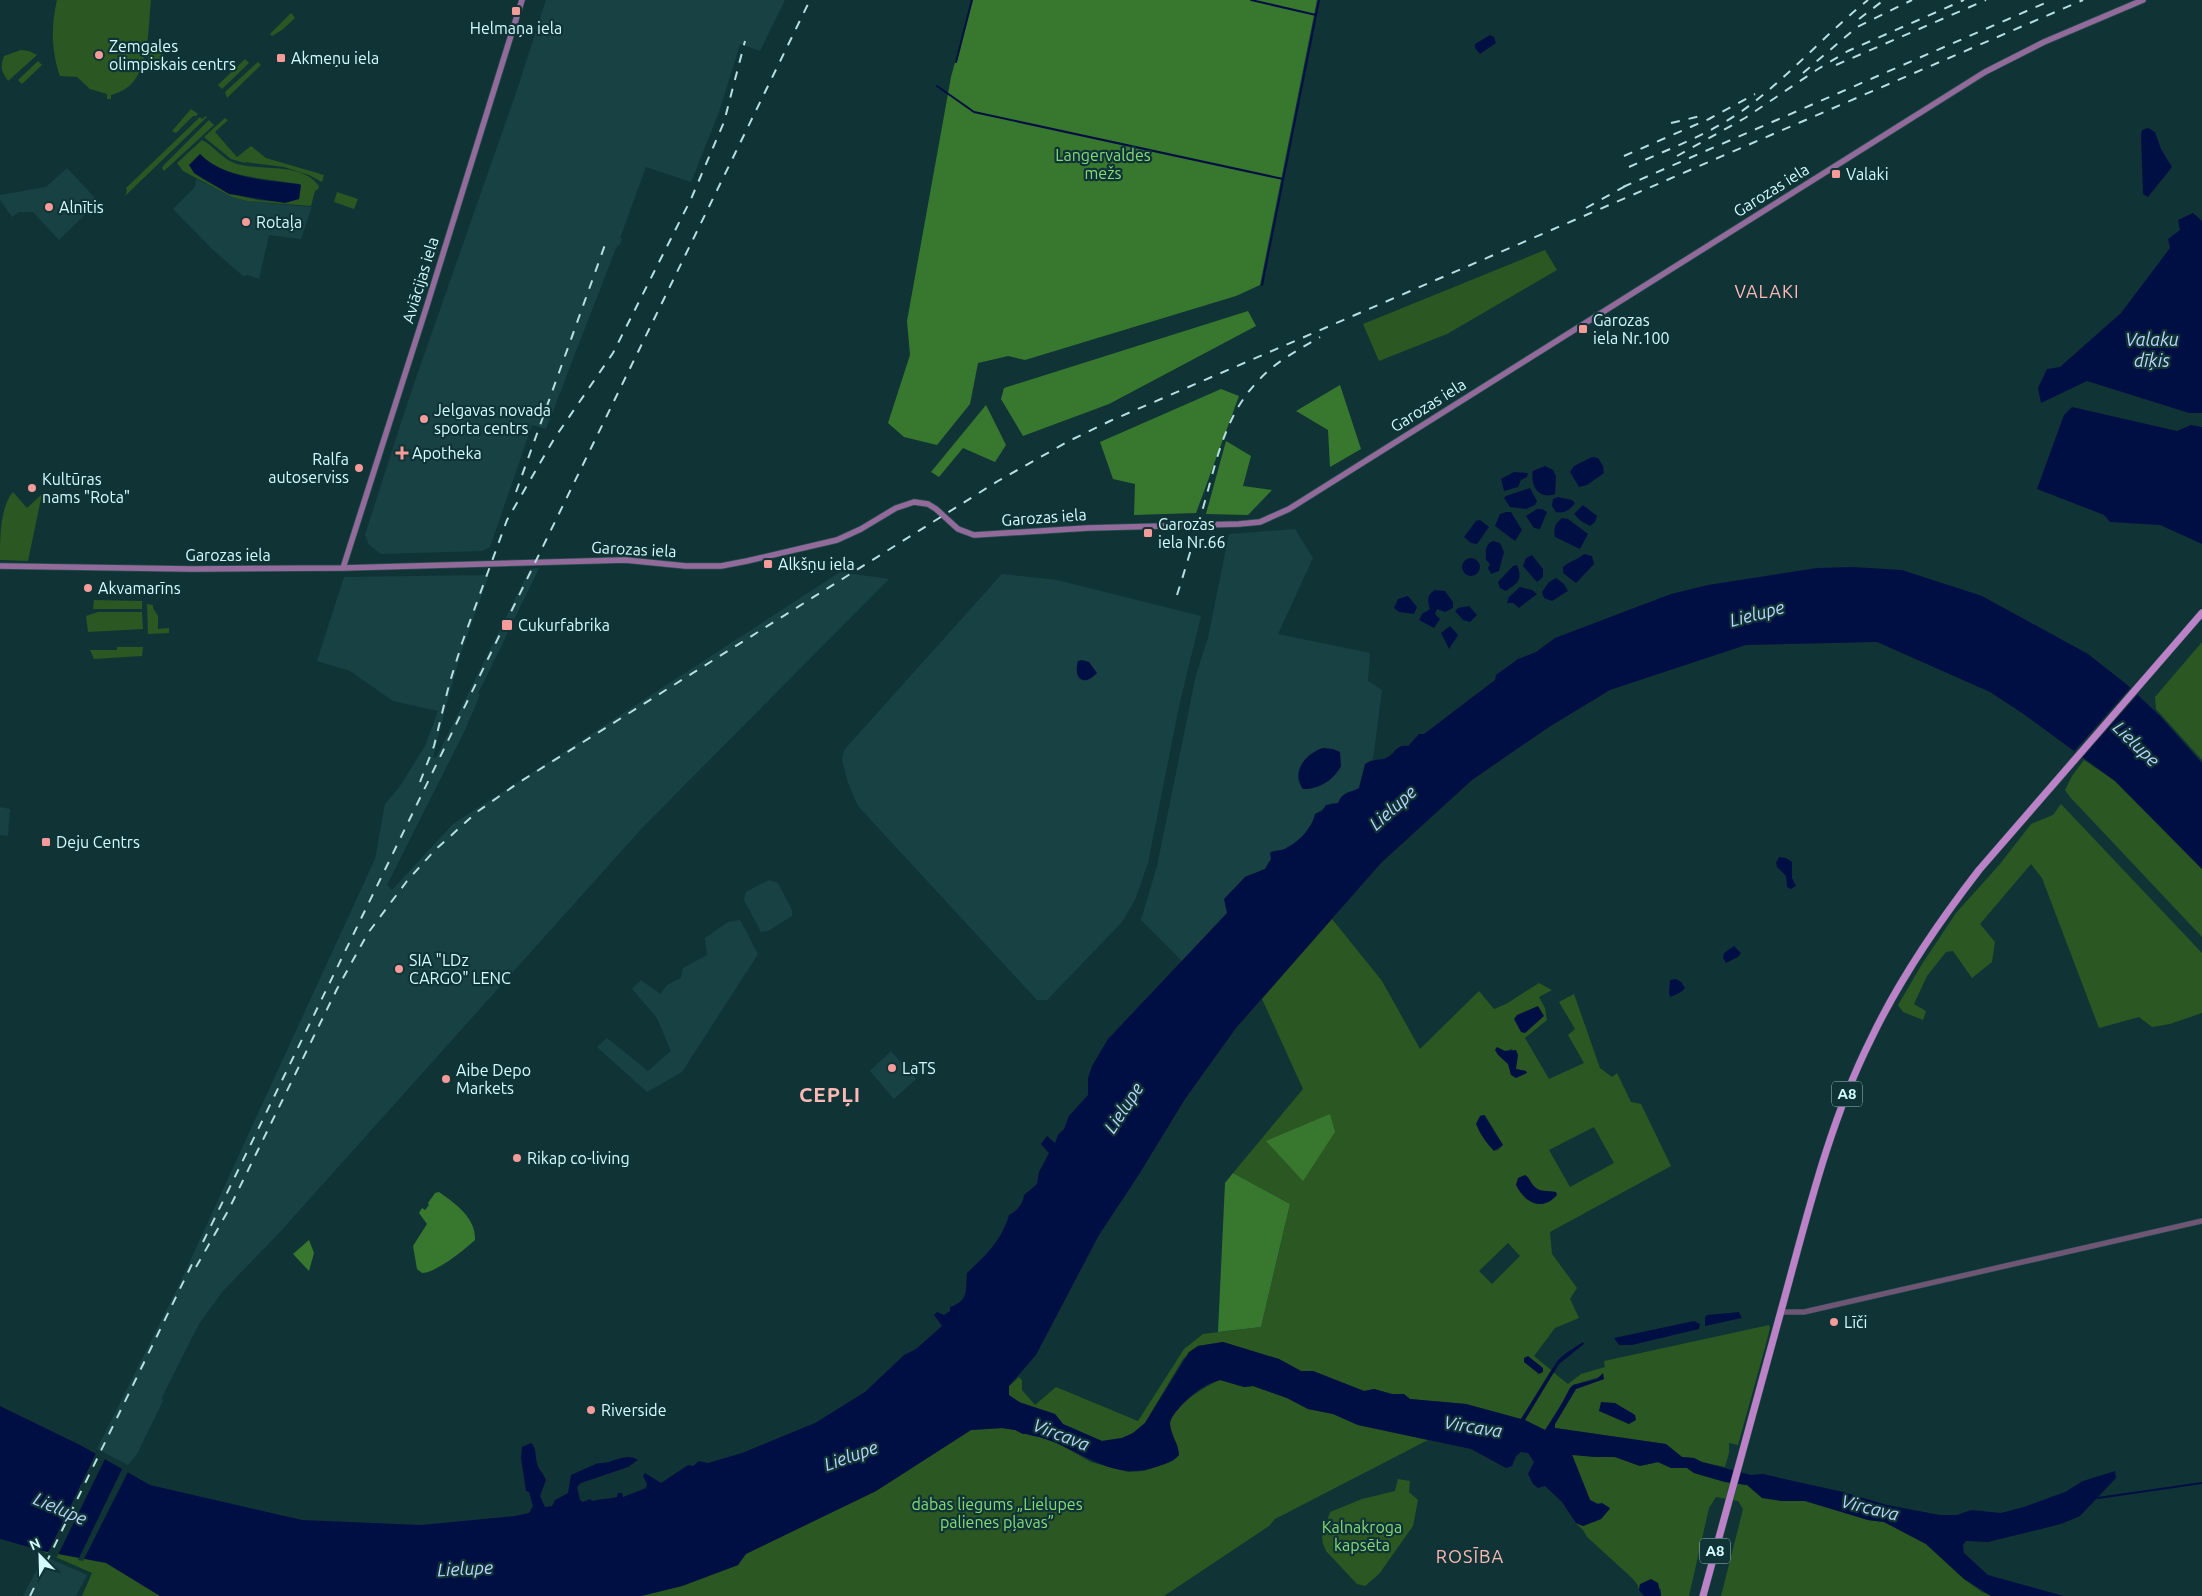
<svg xmlns="http://www.w3.org/2000/svg" width="2202" height="1596" font-family="Ubuntu,sans-serif">
<rect width="100%" height="100%" fill="#103436"/>
<path fill="#184143" d="M546 0H785L760 51 740 44 719 112 691 182 646 167 620 238 622 239 620 244 616 248 546 429 532 425 490 547 482 551 381 554 369 545 365 535 408 401 516 93Z
M67 168 96 199 97 203 59 240 33 212H19L12 217 0 200V195L46 187Z
M196 179 233 197 247 201 312 207 301 239 269 235 259 279 248 275 243 276 212 249 173 209 195 187Z
M1295 529 1313 558 1278 634 1370 653 1368 681 1382 690 1373 759 1365 764 1359 788 1338 803H1332L1315 814 1314 820 1301 839 1282 850 1272 851 1271 859 1265 869 1245 877 1227 913 1183 962 1141 920 1157 866 1196 675 1208 638 1229 534Z
M539 568 478 694 480 695 464 732 387 885 392 890 453 824 840 572 889 579 642 828 279 1233 223 1291 199 1324 162 1397 163 1401 137 1454 128 1465 97 1449 179 1285 375 859 385 804 400 786 425 746 438 711 393 701 350 671 317 661 344 577 489 575 461 653 449 695 433 757 436 758 530 569Z
M1002 574 1057 580 1201 616 1179 706 1148 863 1135 900 1122 922 1047 1000H1037L858 806 848 783 842 759 844 750Z
M0 807 10 809 8 836 0 835Z
M769 880 778 883 792 910V916L768 931 761 932 744 900 746 892Z
M740 920 758 954 682 1072 647 1092 597 1047 607 1038 648 1071 671 1051 657 1018 632 989 641 980 660 994 667 985 681 978 683 968 707 955 705 938 728 922Z
M891 1051 916 1079 894 1099 870 1071Z
M44 1556 87 1575 76 1596H23Z"/>
<path fill="#2a5722" fill-rule="evenodd" d="M57 0H151C147 33 152 86 111 95V99H107V94L90 89 77 77 60 76C51 50 51 26 57 0Z
M291 13 295 18 282 30 272 36 270 34Z
M150 43 164 45 161 68 147 66Z
M21 50 29 51 37 55 8 81C1 70 0 68 4 56Z
M245 59 249 63 222 89 218 85Z
M38 61 42 65 22 84 18 80Z
M258 62 261 65 227 98 225 92Z
M191 109 198 114 196 116H193L176 133 172 131Z
M206 116 207 117 125 196 127 191 126 188 200 117 202 119Z
M225 118 228 120 215 132 237 157 251 146 266 158 324 175 322 182 309 175 284 167 245 162V163L231 159 204 137Z
M209 120 214 125 164 171 162 168 164 165Z
M202 140C214 146 223 160 237 164 262 171 302 162 319 186L318 189 315 191 311 206 247 201 232 197 183 171 177 163ZM200 154C225 180 268 177 301 185L299 199C262 207 224 194 194 173Z
M337 192 358 199 354 209 334 202Z
M1545 250 1557 270 1447 334 1379 361 1363 324Z
M13 492 27 508 42 494 28 561 0 560C0 538 0 507 13 492Z
M94 600 142 601V609H93Z
M147 604 153 605V608L158 616V629L169 628V633L148 634Z
M98 612H142L143 629 88 632 86 616Z
M2202 642V760L2156 709 2155 697Z
M117 647H143L142 656 94 659 90 650H117Z
M2084 760 2115 781 2202 869V937L2070 797 2065 790 2072 776Z
M2061 804 2202 953V1013L2170 1024 2152 1027 2139 1017 2099 1028 2042 878 2031 864 1980 924 1995 942 1992 962 1972 978 1953 951 1946 952 1927 976 1914 1004 1926 1011 1923 1020 1903 1012 1898 1005 1922 964 1956 913 2000 864 2031 824 2053 815Z
M1332 919 1382 981 1420 1049 1479 991 1494 1009 1506 1004 1539 983 1552 990 1539 997 1545 1008 1547 1020 1525 1038 1549 1079 1584 1063 1568 1035 1575 1029 1559 1002 1574 994 1600 1068 1612 1077 1617 1073 1631 1102 1641 1104 1671 1166 1550 1232 1552 1254 1577 1288 1570 1299 1579 1318 1555 1328 1534 1356 1551 1370 1521 1419 1466 1404 1410 1399 1404 1394H1392L1374 1389 1364 1391 1313 1371H1301L1279 1359 1223 1342 1198 1346 1183 1359 1145 1423 1133 1433 1122 1438 1102 1441 1063 1424 1055 1414 1014 1400 1009 1395V1386L1019 1377 1022 1380V1390L1035 1405 1056 1387 1138 1421 1184 1349 1203 1334 1261 1327 1290 1204 1233 1173 1303 1089 1262 999ZM1512 1049 1516 1063V1069L1526 1071 1511 1075 1509 1064 1504 1059 1505 1051ZM1485 1115 1503 1145 1497 1151 1480 1116ZM1594 1127 1614 1163 1570 1187 1549 1150ZM1508 1243 1520 1256 1492 1284 1479 1271Z
M1769 1325 1770 1328 1766 1344 1738 1445 1729 1443V1453L1725 1467 1702 1462 1694 1458 1682 1457 1665 1444 1555 1428V1424L1576 1389 1604 1379 1599 1377 1573 1385 1570 1388 1549 1426 1545 1430 1524 1420 1553 1372 1568 1384 1581 1374 1605 1367 1604 1361ZM1614 1403 1635 1415 1629 1424 1599 1410Z
M1220 1380 1244 1387 1253 1386 1287 1398 1308 1409 1333 1414 1358 1425 1428 1440 1275 1519 1269 1526 1164 1596H641L682 1586 738 1565 745 1554 876 1491 971 1430 1002 1428 1016 1430 1023 1434 1029 1433 1048 1438 1091 1462 1128 1472 1144 1471 1173 1461 1179 1455C1178 1448 1169 1426 1170 1421 1175 1405 1205 1386 1220 1380Z
M1572 1454 1595 1457H1615L1640 1466 1658 1462 1671 1468H1687L1694 1473 1725 1482 1747 1485 1782 1501H1805L1868 1520 1884 1522 1926 1544 1964 1579 1982 1592 1992 1596H1721L1743 1509 1738 1501 1716 1497 1709 1508 1689 1596H1661V1589L1640 1584 1639 1590 1637 1584 1632 1578 1587 1537 1583 1530 1576 1523 1583 1526 1601 1519 1610 1509 1590 1500Z
M1398 1479 1410 1481 1409 1492 1418 1500 1413 1526 1379 1574 1365 1586 1357 1584 1326 1551 1323 1544 1322 1537 1330 1512 1362 1499 1395 1491Z
M54 1524 147 1587 160 1596H82L92 1573 42 1551 0 1539V1526Z"/>
<path fill="#38782e" d="M972 0H1317L1260 285 1236 296 1025 360 1008 356 978 363 970 404 937 445 904 437 888 423 910 355 907 321 951 77Z
M1248 311 1256 326 1109 404 1023 436 1001 399 1004 388Z
M1340 385 1361 449 1330 467 1328 430 1296 411Z
M1221 389 1239 396 1196 513 1134 515 1135 484 1113 479 1100 442Z
M986 405 1006 445 995 462 963 448 939 477 931 472Z
M1226 441 1251 456 1243 486 1272 490 1248 515 1206 514Z
M1330 1114 1335 1132 1303 1181 1266 1141Z
M1233 1173 1290 1204 1261 1327 1218 1332 1225 1183Z
M439 1192C456 1204 476 1218 475 1240 464 1250 436 1273 422 1273L417 1269 413 1246 427 1224 419 1213 422 1208 425 1210 429 1205 428 1203 435 1193Z
M309 1240 314 1253 309 1271 293 1254Z"/>
<path fill="#000f43" d="M1490 35 1494 37 1496 43 1480 54 1475 48V44Z
M2148 128 2155 132 2161 149 2172 167 2148 197 2143 194 2141 135 2142 130Z
M200 154C222 178 268 181 299 184L301 185 299 199 285 203 229 194 194 173 189 165Z
M2193 213 2202 221V413H2189L2087 381 2041 403 2038 388 2047 369 2060 367 2121 313 2170 248 2168 239 2180 230 2178 220Z
M2072 407 2177 431 2191 425 2202 427V544L2160 525 2110 522 2104 515 2037 489 2064 415Z
M1592 457 1598 458 1603 466 1604 473 1587 485 1579 487 1570 472 1574 466Z
M1545 466 1553 470 1556 476 1555 494C1539 500 1530 486 1533 471Z
M1514 472 1528 473 1527 477 1521 480 1518 487 1504 491 1501 479Z
M1530 488 1537 501 1535 505 1526 509 1510 507 1504 498 1506 496Z
M1558 497 1572 500 1575 503C1570 510 1564 514 1556 512L1552 506 1553 499Z
M1583 505 1597 516 1595 522 1590 526 1581 521 1574 514Z
M1537 509H1542L1547 512 1540 529 1534 528 1526 516Z
M1506 512H1511L1522 530 1515 541 1495 526 1500 514Z
M1562 518 1568 519 1588 534 1580 549 1555 537C1553 528 1555 524 1562 518Z
M1480 520 1489 527 1477 544 1471 543 1464 537 1476 521Z
M1493 541 1500 543 1504 552 1499 571 1491 574 1488 568 1490 564 1486 560C1486 552 1484 545 1493 541Z
M1584 554 1592 556 1594 564 1576 583 1563 573V567C1570 561 1577 560 1584 554Z
M1532 555 1543 569V577L1537 582 1523 566 1526 558Z
M1462 567a9 9 0 1 1 18 0a9 9 0 1 1-18 0Z
M1517 565C1523 580 1518 583 1506 591L1500 588 1498 582 1513 566Z
M1853 567 1902 570 1982 596 2088 654 2125 683 2160 716 2202 763V869L2115 781 2022 713 1990 692 1877 642 1746 645 1610 690 1549 727 1472 780 1381 863 1236 1028 1185 1099 1138 1176 1099 1235 1036 1355 1009 1386V1395L1021 1403 1055 1414 1063 1424 1102 1441 1122 1438 1133 1433 1145 1423 1189 1352 1198 1346 1223 1342 1279 1359 1301 1371H1313L1364 1391 1374 1389 1392 1394H1404L1410 1399 1466 1404 1521 1419 1558 1360 1566 1353 1583 1342 1584 1344 1559 1364 1525 1420 1545 1430 1563 1402 1570 1388 1573 1385 1597 1379 1603 1373 1604 1379 1576 1389 1555 1424V1428L1666 1444 1682 1457 1694 1458 1702 1462 1751 1475 1763 1474 1843 1492 1887 1505 1940 1515H1957L1971 1510 2001 1513 2024 1507 2065 1492 2083 1481 2115 1471 2116 1478 2080 1516 2061 1524 1988 1542 1966 1541 1963 1545 1964 1553 1988 1575 2064 1596H1991L1964 1579 1926 1544 1884 1522 1868 1520 1805 1501H1782L1762 1498 1747 1485 1725 1482 1694 1473 1687 1468H1671L1658 1462 1640 1466 1615 1457H1595L1572 1455 1590 1500 1597 1504 1602 1503 1610 1508 1601 1519 1583 1526 1576 1523 1562 1502 1545 1486 1538 1488 1533 1484 1528 1474 1534 1462 1528 1453 1521 1452 1516 1456 1512 1466 1506 1468 1471 1449 1358 1425 1333 1414 1308 1409 1287 1398 1253 1386 1244 1387 1220 1380C1214 1382 1208 1384 1202 1388 1193 1393 1169 1415 1170 1425 1171 1436 1179 1444 1179 1455 1172 1462 1165 1464 1156 1467 1107 1483 1078 1445 1034 1436 1029 1435 1028 1434 1023 1434L1015 1430 1002 1428 971 1430 876 1491 746 1554 738 1565 682 1586 641 1596H160L106 1563 42 1551 0 1539V1406L82 1446 150 1485 302 1520 421 1525 515 1516 529 1513 533 1506 529 1492 526 1491 521 1458 522 1447 531 1443C537 1449 535 1456 537 1463 538 1469 544 1474 546 1480L540 1496 545 1507 552 1506 555 1500 568 1493 571 1475 598 1463C610 1465 627 1451 638 1460L628 1467 581 1483 577 1487 580 1500 583 1502 590 1499 592 1501C600 1499 609 1499 617 1497L618 1493H622L623 1497 646 1488 647 1484 643 1476 645 1473 661 1483 688 1465 693 1466 699 1461 708 1463 742 1453 815 1423 865 1392 904 1355 916 1349 942 1326 934 1315 937 1312 944 1315 950 1311V1307C970 1300 965 1290 967 1273 986 1255 1002 1240 1009 1215 1017 1211 1023 1204 1024 1195L1037 1184 1039 1172 1049 1153 1041 1144 1047 1136 1055 1143 1058 1135 1064 1129 1069 1116 1088 1095V1078L1092 1066 1108 1039 1227 913 1224 899 1245 877 1265 869 1271 859 1270 853C1274 850 1280 851 1285 849 1298 842 1312 829 1315 814L1322 811 1326 805 1338 803C1342 792 1349 793 1359 788L1365 764C1374 758 1381 761 1388 757 1396 752 1396 744 1408 746L1419 734H1424L1495 680 1496 675 1518 659 1536 652 1555 638 1671 594 1708 585 1817 568Z
M1556 578 1564 584 1568 591 1552 601 1544 598 1542 592 1549 582Z
M1520 587 1532 590 1537 594 1519 608 1513 603H1507L1509 597Z
M1435 590 1445 591 1453 602V608L1445 612 1437 609 1435 614 1440 619 1434 628 1419 620 1422 614 1430 609C1427 600 1427 595 1435 590Z
M1408 596 1417 607 1414 614 1399 612 1394 608 1398 599Z
M1469 606 1477 615 1470 622 1463 620 1455 611 1458 608Z
M1450 626 1458 635 1449 649 1441 633Z
M1082 660 1089 662 1097 673C1083 688 1073 678 1078 661Z
M1323 748 1333 749 1340 752 1341 766C1334 780 1318 790 1303 789 1290 772 1306 753 1323 748Z
M1779 857 1786 858 1792 862V878L1796 886 1791 889 1787 887 1786 876 1777 867 1776 863Z
M1734 946 1741 953 1738 957 1726 963 1723 958 1724 953Z
M1676 979 1681 982 1685 988 1681 992 1671 997 1669 994 1670 980Z
M1538 1006 1544 1016 1525 1033 1521 1032 1514 1019 1517 1015Z
M1497 1047 1505 1051 1516 1050 1518 1055 1516 1069 1526 1071 1527 1073 1516 1078 1511 1075 1508 1064 1498 1055 1495 1050Z
M1484 1115 1503 1145 1494 1151C1486 1143 1480 1134 1476 1124L1480 1116Z
M1525 1175C1530 1178 1529 1180 1533 1185 1539 1193 1548 1190 1556 1192L1557 1195C1542 1212 1525 1203 1516 1185L1518 1178Z
M1739 1312 1742 1318 1705 1326V1317L1707 1315Z
M1694 1321 1700 1324 1699 1329 1632 1345H1619L1614 1338Z
M1528 1356 1543 1368V1372L1539 1374 1524 1362V1358Z
M1601 1402 1615 1403 1635 1415 1636 1420 1629 1424 1599 1411Z
M1651 1579 1658 1583 1661 1596H1644L1639 1590 1640 1584Z"/>
<path fill="#103436" d="M2132 686 2139 693 2080 760 2072 754Z
M97 1451 106 1457 57 1557 47 1555Z
M123 1467 129 1470 83 1561 78 1560Z"/>
<g fill="none" stroke-linecap="round" stroke-linejoin="round">
<path stroke="#000f43" stroke-width="2" d="M1251 0 1316 15
M956 62 972 0
M937 86 974 112 1283 179
M1262 285 1319 0
M2098 1498 2202 1483"/>
<defs>
<path id="tertiary" d="M1781 1312H1804L2202 1221"/>
<path id="secondary" d="M0 566 192 569 343 568 625 560 686 566H721L747 561 837 540 861 529 896 508 914 502 928 504 936 509 958 529 974 535 1088 528 1239 524 1260 522 1289 509 1985 72 2044 42 2143 0
M343 568C404 379 464 190 522 0"/>
<path id="trunk" d="M1703 1596C1730 1497 1757 1399 1784 1300 1808 1212 1830 1121 1871 1039 1900 978 1938 923 1979 870L2202 613"/>
</defs>
<use href="#tertiary" stroke="#2b5052" stroke-width="6"/>
<use href="#secondary" stroke="#2b5052" stroke-width="7"/>
<use href="#trunk" stroke="#2b5052" stroke-width="8"/>
<use href="#tertiary" stroke="#6f5674" stroke-width="5"/>
<use href="#secondary" stroke="#936b9b" stroke-width="5.5"/>
<use href="#trunk" stroke="#bc82c7" stroke-width="7"/>
<path stroke="#b7dee0" stroke-width="2" stroke-dasharray="9 9" stroke-linecap="butt" d="M1859 19 1884 0
M1836 65 1986 0
M1803 73 1857 27 1912 0
M1671 123 1705 115
M1624 156 1709 119 1755 94
M1677 156 1745 118 1818 69 1848 51 1964 0
M1629 167C1666 150 1708 135 1742 111 1788 78 1824 35 1868 0
M1623 187 2052 0
M1586 208 1629 184
M516 492 606 242
M1177 595C1187 564 1196 532 1205 501 1217 458 1226 414 1258 381 1275 362 1298 350 1320 337
M420 782 434 746 449 685 462 643 507 520 554 439 613 353 691 199 724 122 745 41
M203 1242 810 0
M196 1267 228 1211 337 989 368 933 407 881 435 850 477 812 518 783 998 481 1069 441 1110 421 2083 0
M30 1596 195 1258"/>
</g>
<g fill="#f59b99" stroke="#103436" stroke-width="2">
<rect x="511" y="6" width="10" height="10" rx="2.5"/>
<circle cx="99" cy="55" r="5"/>
<rect x="276" y="53" width="10" height="10" rx="2.5"/>
<rect x="1831" y="169" width="10" height="10" rx="2.5"/>
<circle cx="49" cy="207" r="5"/>
<circle cx="246" cy="222" r="5"/>
<rect x="1578" y="324" width="10" height="10" rx="2.5"/>
<circle cx="424" cy="419" r="5"/>
<path d="M399.5 445.5h5v5h5v5h-5v5h-5v-5h-5v-5h5z"/>
<circle cx="359" cy="468" r="5"/>
<circle cx="32" cy="488" r="5"/>
<rect x="1143" y="528" width="10" height="10" rx="2.5"/>
<rect x="763" y="559" width="10" height="10" rx="2.5"/>
<circle cx="88" cy="588" r="5"/>
<rect x="501" y="619" width="12" height="12" rx="2.5"/>
<rect x="41" y="837" width="10" height="10" rx="2.5"/>
<circle cx="399" cy="969" r="5"/>
<circle cx="892" cy="1068" r="5"/>
<circle cx="446" cy="1079" r="5"/>
<circle cx="517" cy="1158" r="5"/>
<circle cx="1834" cy="1322" r="5"/>
<circle cx="591" cy="1410" r="5"/>
</g>
<g text-anchor="middle" stroke-width="4.5" stroke-linejoin="round" paint-order="stroke">
<g fill="#103436" stroke="#99c0c2" stroke-width="1">
<rect x="1832" y="1081.5" width="30" height="25" rx="4"/>
<rect x="1700" y="1538.5" width="30" height="25" rx="4"/>
</g>
<g font-size="15" font-weight="bold" fill="#d4fcfe">
<text x="1847" y="1099">A8</text>
<text x="1715" y="1556">A8</text>
</g>
<g font-size="16" fill="#d4fcfe" stroke="#103436" text-anchor="start">
<text x="516" y="34" text-anchor="middle">Helmaņa iela</text>
<text x="109" y="52">Zemgales<tspan x="109" dy="18">olimpiskais centrs</tspan></text>
<text x="291" y="64">Akmeņu iela</text>
<text x="1846" y="180">Valaki</text>
<text x="59" y="213">Alnītis</text>
<text x="256" y="228">Rotaļa</text>
<text x="1593" y="326">Garozas<tspan x="1593" dy="18">iela Nr.100</tspan></text>
<text x="434" y="416">Jelgavas novada<tspan x="434" dy="18">sporta centrs</tspan></text>
<text x="412" y="459">Apotheka</text>
<text x="349" y="465" text-anchor="end">Ralfa<tspan x="349" dy="18">autoserviss</tspan></text>
<text x="42" y="485">Kultūras<tspan x="42" dy="18">nams "Rota"</tspan></text>
<text x="1158" y="530">Garozas<tspan x="1158" dy="18">iela Nr.66</tspan></text>
<text x="778" y="570">Alkšņu iela</text>
<text x="98" y="594">Akvamarīns</text>
<text x="518" y="631">Cukurfabrika</text>
<text x="56" y="848">Deju Centrs</text>
<text x="409" y="966">SIA "LDz<tspan x="409" dy="18">CARGO" LENC</tspan></text>
<text x="902" y="1074">LaTS</text>
<text x="456" y="1076">Aibe Depo<tspan x="456" dy="18">Markets</tspan></text>
<text x="527" y="1164">Rikap co-living</text>
<text x="1844" y="1328">Līči</text>
<text x="601" y="1416">Riverside</text>
</g>
<g font-size="16" fill="#86da78" stroke="#103436">
<text x="1103" y="161">Langervaldes<tspan x="1103" dy="18">mežs</tspan></text>
<text x="997" y="1510">dabas liegums „Lielupes<tspan x="997" dy="18">palienes pļavas”</tspan></text>
<text x="1362" y="1533">Kalnakroga<tspan x="1362" dy="18">kapsēta</tspan></text>
</g>
<g font-size="16" fill="#d4fcfe" stroke="#103436">
<text transform="translate(1771 190) rotate(-32)" y="6">Garozas iela</text>
<text transform="translate(420 280) rotate(-73)" y="6">Aviācijas iela</text>
<text transform="translate(1428 405) rotate(-32)" y="6">Garozas iela</text>
<text transform="translate(1044 517) rotate(-4)" y="6">Garozas iela</text>
<text transform="translate(634 549) rotate(3)" y="6">Garozas iela</text>
<text x="228" y="561">Garozas iela</text>
</g>
<g font-size="18" letter-spacing="1" fill="#feb9b7" stroke="#103436">
<text x="1767" y="298">VALAKI</text>
<text x="1470" y="1563">ROSĪBA</text>
</g>
<g font-size="18" font-style="italic" fill="#bdd5fd" stroke="#103436">
<text x="2152" y="346">Valaku<tspan x="2152" dy="21">dīķis</tspan></text>
<text transform="translate(1757 614) rotate(-15)" y="6">Lielupe</text>
<text transform="translate(2136 744) rotate(44)" y="6">Lielupe</text>
<text transform="translate(1393 808) rotate(-42)" y="6">Lielupe</text>
<text transform="translate(1124 1108) rotate(-57)" y="6">Lielupe</text>
<text transform="translate(1473 1427) rotate(9)" y="6">Vircava</text>
<text transform="translate(1061 1435) rotate(21)" y="6">Vircava</text>
<text transform="translate(851 1456) rotate(-20)" y="6">Lielupe</text>
<text transform="translate(1870 1508) rotate(14)" y="6">Vircava</text>
<text transform="translate(60 1509) rotate(23)" y="6">Lielupe</text>
<text transform="translate(465 1569) rotate(-3)" y="6">Lielupe</text>
</g>
<g font-size="21" font-weight="bold" letter-spacing="1" fill="#feb9b7" stroke="#103436">
<text x="830" y="1102">CEPĻI</text>
</g>
</g>
<g transform="translate(40 1556) rotate(337)" stroke="#103436" stroke-width="4" paint-order="stroke">
<path d="M0-4L9 19L0 12L-9 19Z" fill="#d4fcfe"/>
<text y="-8" font-size="14" font-weight="bold" text-anchor="middle" fill="#d4fcfe">N</text>
</g>
</svg>
